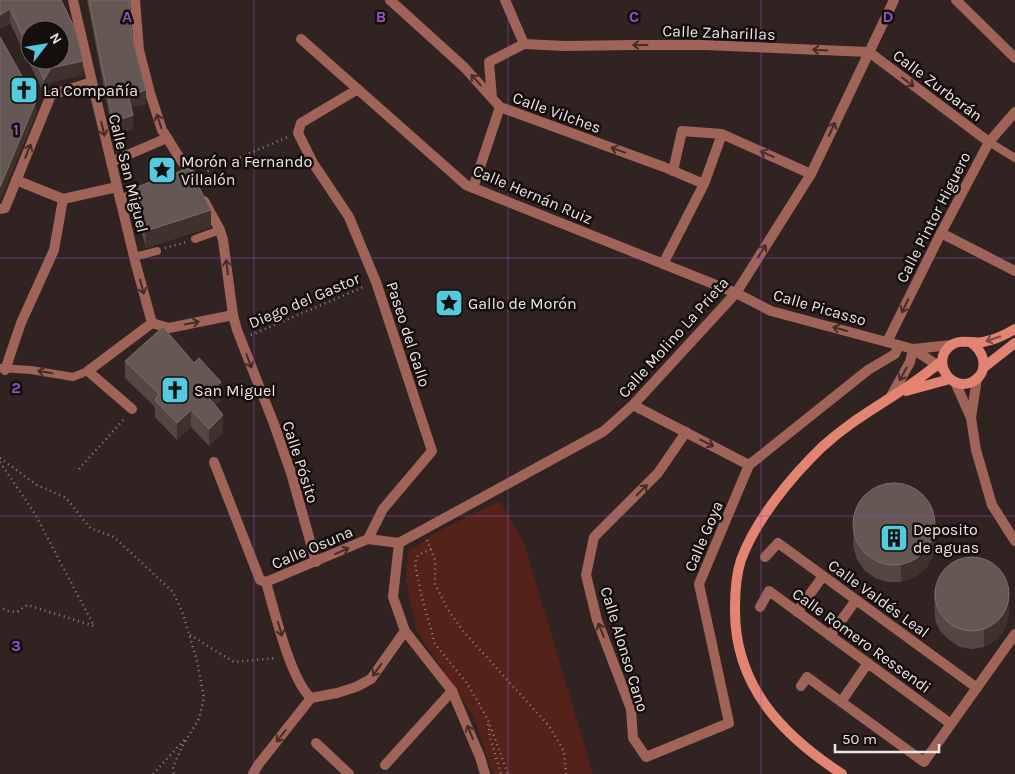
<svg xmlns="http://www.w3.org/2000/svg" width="1015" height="774" font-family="Karla,sans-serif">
<rect width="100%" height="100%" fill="#302321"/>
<path fill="#55221a" d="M500 501 524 543 593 774H493L474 717 417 632 406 581 408 552 437 532Z"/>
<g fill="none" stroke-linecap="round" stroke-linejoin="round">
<path stroke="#8f8482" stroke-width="2.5" stroke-dasharray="1 4" stroke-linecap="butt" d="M203 173 288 137
M165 248 186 242
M251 335 366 286
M0 458 37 485 66 498 90 528 114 537 173 592 182 611 197 661 204 698 199 719 183 745 173 767 174 774
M0 462 35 514 94 626 27 605 17 612 8 611 0 607
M79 469 125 418
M427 540 435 560V584L447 608 463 631 549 726 564 751 566 774
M431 549 418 555 415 564 421 594 435 644 466 682 478 702 488 720 508 774
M190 635 234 662 277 658
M488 724 490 737 501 774
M153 774 186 738"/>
<path stroke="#9f6357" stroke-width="8" d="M989 142 1015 158
M195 239 220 230
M134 257 157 251
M0 368 31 370 73 377 88 371"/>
<path stroke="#9f6357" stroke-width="10" d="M492 98 489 62 524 44
M111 162 167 138
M16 180 63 199 117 187
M473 188 500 107
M120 199 145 192
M5 370 21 323 54 250 63 199
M214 462 260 580 266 582"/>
<path stroke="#9f6357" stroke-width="10" d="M135 0 139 50 150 93 162 130 193 179
M390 0 464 67 500 107 664 167 704 184 722 134
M505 0 524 44 565 46 633 45H705L869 52 989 142
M301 39 466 185 736 293
M92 82 135 261 152 323
M358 89 301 123 298 133 313 163 349 217 376 282 432 451 383 509 368 539
M673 171 682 131 722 134 811 174
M204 201 220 230 223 240 233 315 237 330 274 424 291 473 316 562
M941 233 1015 271
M663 264 704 184
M152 323 169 328 233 315
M977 378 971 418 976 450 992 505 1015 541
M955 382 971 418
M132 409 88 371 152 323
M686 432 658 473 594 537 586 575 597 620 631 709 633 738 646 757 729 723 699 584 749 465
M765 557 778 543 977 688
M760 607 769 591 951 724
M797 612 823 576
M830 636 856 600
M801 686 807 677 924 762 1015 634
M841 702 868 663
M316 743 349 774
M385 765 452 691"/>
<path stroke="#9f6357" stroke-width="10" d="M956 0 1015 58
M0 209 5 208 51 95 92 82 73 0
M736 293 771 311 913 349 943 369
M887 342 941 233 989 142 1015 112
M913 349 951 345
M890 398 910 362 913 349
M633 405 749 465 868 370 895 354 899 345
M399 543 604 431 633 405 736 293 811 174 894 0
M399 543 393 597 405 631 452 691 480 757 485 774
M311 698C291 681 274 610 266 582L368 539 399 543
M253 774 258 765 311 698 337 693 356 687 371 679 405 631"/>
<path stroke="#e38371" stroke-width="10" d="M970 342C985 351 990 373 972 382 950 392 931 361 950 346 960 338 972 344 983 342 994 340 1005 335 1015 329
M983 368 1015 343
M906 391 950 379
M842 774C781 734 734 685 735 608 735 591 736 575 741 560 756 519 792 476 822 447 847 424 872 410 899 392 914 383 928 372 942 361"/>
</g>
<path fill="#544643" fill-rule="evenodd" d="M0 0 83 75 51 82 44 94 10 23 0 29ZM30 30 60 60H30Z
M87 0H129L132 37 146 104 131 107 133 129 113 135Z
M134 188 211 227 146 248 134 205Z
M125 361 194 363 221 400 215 405 223 432 209 446 191 427 177 440 155 417V407L125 378Z
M854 516 936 542 933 556 926 568 915 577 901 582H887L875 578 864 570 857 559 853 546Z
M934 590 1009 609 1008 621 1003 632 994 641 984 647 972 649 960 647 949 640 940 631 935 620Z"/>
<path fill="#3e312e" d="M10 9V23L0 29V15Z
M83 61V75L51 82 44 94V80L51 68Z
M146 90V104L128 108V95Z
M36 101V115L0 201V187Z
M133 115V129L113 135V122Z
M211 210V227L146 248V231Z
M221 382V400L207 412V395Z
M191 410V427L177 440V423Z
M223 415V432L209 446V429Z
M936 525V542L933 556 926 568 915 577 901 582V565Z
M1009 592V609L1008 621 1003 632 994 641 984 647V630Z"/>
<path fill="#645754" stroke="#7a6d6b" d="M0 0H61L76 31 83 61 51 68 44 80 35 60H60V30H30V51L10 9 0 15Z
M89 0H129L132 37 146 90 128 95 133 115 113 122Z
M0 37 36 101 0 187Z
M189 168 211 210 146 231 134 188Z
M163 327 194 363 199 358 221 382 207 395 223 415 209 429 191 410 177 423 155 400 159 394 125 361Z
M853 524a41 41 0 1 1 82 0a41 41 0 1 1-82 0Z
M935 594a37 37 0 1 1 74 0a37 37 0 1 1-74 0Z"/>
<defs><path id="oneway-shaft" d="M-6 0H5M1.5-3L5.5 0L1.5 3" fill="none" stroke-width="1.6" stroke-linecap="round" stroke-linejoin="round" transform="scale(1.25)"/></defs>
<g stroke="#452c27">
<use href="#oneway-shaft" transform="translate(640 45) rotate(-180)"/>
<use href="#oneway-shaft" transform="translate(820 50) rotate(-177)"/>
<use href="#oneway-shaft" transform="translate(476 80) rotate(-132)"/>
<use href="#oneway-shaft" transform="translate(908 82) rotate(37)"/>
<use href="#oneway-shaft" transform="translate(159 121) rotate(-108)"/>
<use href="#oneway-shaft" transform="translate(103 129) rotate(76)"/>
<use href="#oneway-shaft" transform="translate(832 129) rotate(-65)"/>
<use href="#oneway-shaft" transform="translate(618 150) rotate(-160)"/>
<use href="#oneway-shaft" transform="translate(28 151) rotate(-68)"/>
<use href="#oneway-shaft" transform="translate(767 154) rotate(-156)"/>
<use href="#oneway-shaft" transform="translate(762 251) rotate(-58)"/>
<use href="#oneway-shaft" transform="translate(227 267) rotate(-97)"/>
<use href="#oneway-shaft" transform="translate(142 287) rotate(75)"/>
<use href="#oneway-shaft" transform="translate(905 306) rotate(116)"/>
<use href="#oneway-shaft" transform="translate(192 323) rotate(-11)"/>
<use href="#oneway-shaft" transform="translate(840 329) rotate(-165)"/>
<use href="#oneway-shaft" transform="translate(249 361) rotate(69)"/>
<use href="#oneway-shaft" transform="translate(45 372) rotate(-171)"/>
<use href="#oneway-shaft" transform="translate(903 374) rotate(119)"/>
<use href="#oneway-shaft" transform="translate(707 443) rotate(27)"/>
<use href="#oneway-shaft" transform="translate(642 490) rotate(-45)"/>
<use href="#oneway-shaft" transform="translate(342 551) rotate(-24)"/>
<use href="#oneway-shaft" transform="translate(280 629) rotate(74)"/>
<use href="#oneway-shaft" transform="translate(601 630) rotate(-112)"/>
<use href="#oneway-shaft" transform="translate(377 670) rotate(126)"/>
<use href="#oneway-shaft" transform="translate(470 732) rotate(-113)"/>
<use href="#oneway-shaft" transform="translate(281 736) rotate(128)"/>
</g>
<use stroke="#7c483f" href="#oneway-shaft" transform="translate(993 339) rotate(161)"/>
<path fill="none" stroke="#9251c6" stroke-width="1" stroke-opacity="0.55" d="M254 0V774M508 0V774M761 0V774M0 258H1015M0 516H1015"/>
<defs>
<symbol id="church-square" viewBox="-11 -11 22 22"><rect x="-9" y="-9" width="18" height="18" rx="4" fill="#55cadf" stroke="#140e0d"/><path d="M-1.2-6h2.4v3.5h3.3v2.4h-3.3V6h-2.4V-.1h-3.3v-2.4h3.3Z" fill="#111"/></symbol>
<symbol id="sight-square" viewBox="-11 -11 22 22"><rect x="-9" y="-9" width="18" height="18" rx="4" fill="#55cadf" stroke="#140e0d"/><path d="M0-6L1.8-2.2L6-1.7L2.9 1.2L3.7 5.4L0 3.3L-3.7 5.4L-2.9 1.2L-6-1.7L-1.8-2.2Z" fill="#111"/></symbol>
<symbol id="building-square" viewBox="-11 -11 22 22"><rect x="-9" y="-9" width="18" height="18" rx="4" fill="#55cadf" stroke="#140e0d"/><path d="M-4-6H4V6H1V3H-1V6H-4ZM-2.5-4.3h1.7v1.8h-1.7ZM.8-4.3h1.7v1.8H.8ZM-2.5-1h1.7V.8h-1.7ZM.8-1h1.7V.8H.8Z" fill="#111"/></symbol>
</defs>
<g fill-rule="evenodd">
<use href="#church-square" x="8" y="74" width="32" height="32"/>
<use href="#sight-square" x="146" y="154" width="32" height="32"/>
<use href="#sight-square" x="433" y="287" width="32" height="32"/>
<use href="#church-square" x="159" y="374" width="32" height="32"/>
<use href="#building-square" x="878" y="522" width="32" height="32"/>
</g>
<g text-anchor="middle" stroke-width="5" stroke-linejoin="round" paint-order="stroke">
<g font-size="16" fill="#ede4e3" stroke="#140e0d">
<text transform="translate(719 32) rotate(2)" y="6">Calle Zaharillas</text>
<text transform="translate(938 85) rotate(37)" y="6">Calle Zurbarán</text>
<text transform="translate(557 112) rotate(20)" y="6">Calle Vilches</text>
<text transform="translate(129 173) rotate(76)" y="6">Calle San Miguel</text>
<text transform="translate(533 194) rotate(23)" y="6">Calle Hernán Ruiz</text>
<text transform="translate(933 217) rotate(-63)" y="6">Calle Pintor Higuero</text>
<text transform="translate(304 300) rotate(-23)" y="6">Diego del Gastor</text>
<text transform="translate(820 307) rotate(16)" y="6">Calle Picasso</text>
<text transform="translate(409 334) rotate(72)" y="6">Paseo del Gallo</text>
<text transform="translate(673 337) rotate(-48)" y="6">Calle Molino La Prieta</text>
<text transform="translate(301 462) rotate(72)" y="6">Calle Pósito</text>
<text transform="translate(703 536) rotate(-67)" y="6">Calle Goya</text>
<text transform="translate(312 547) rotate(-23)" y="6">Calle Osuna</text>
<text transform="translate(879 598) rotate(36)" y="6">Calle Valdés Leal</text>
<text transform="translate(862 640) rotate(36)" y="6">Calle Romero Ressendi</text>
<text transform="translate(625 649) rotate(73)" y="6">Calle Alonso Cano</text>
</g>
<g font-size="16" fill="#ede4e3" stroke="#140e0d" text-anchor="start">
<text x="43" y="96">La Compañía</text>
<text x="181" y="167">Morón a Fernando<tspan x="181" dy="18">Villalón</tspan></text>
<text x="468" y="309">Gallo de Morón</text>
<text x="194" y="396">San Miguel</text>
<text x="913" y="535">Deposito<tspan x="913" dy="18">de aguas</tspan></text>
</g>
</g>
<g font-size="16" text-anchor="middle" font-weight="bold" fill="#9251c6" stroke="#140e0d" stroke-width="5" stroke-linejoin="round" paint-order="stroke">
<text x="127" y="22">A</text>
<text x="381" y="22">B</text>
<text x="634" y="22">C</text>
<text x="888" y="22">D</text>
<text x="16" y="135">1</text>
<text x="16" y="393">2</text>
<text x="16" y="651">3</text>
</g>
<g transform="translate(45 45) rotate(59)"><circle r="24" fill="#140e0d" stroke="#6b6463"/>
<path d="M0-4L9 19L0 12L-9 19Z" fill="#55cadf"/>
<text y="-8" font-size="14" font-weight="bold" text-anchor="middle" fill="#ede4e3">N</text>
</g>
<path d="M835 744v8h104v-8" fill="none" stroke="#ede4e3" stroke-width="2.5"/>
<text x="842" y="744" font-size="15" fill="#ede4e3" stroke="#140e0d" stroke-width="4" paint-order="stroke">50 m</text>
</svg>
